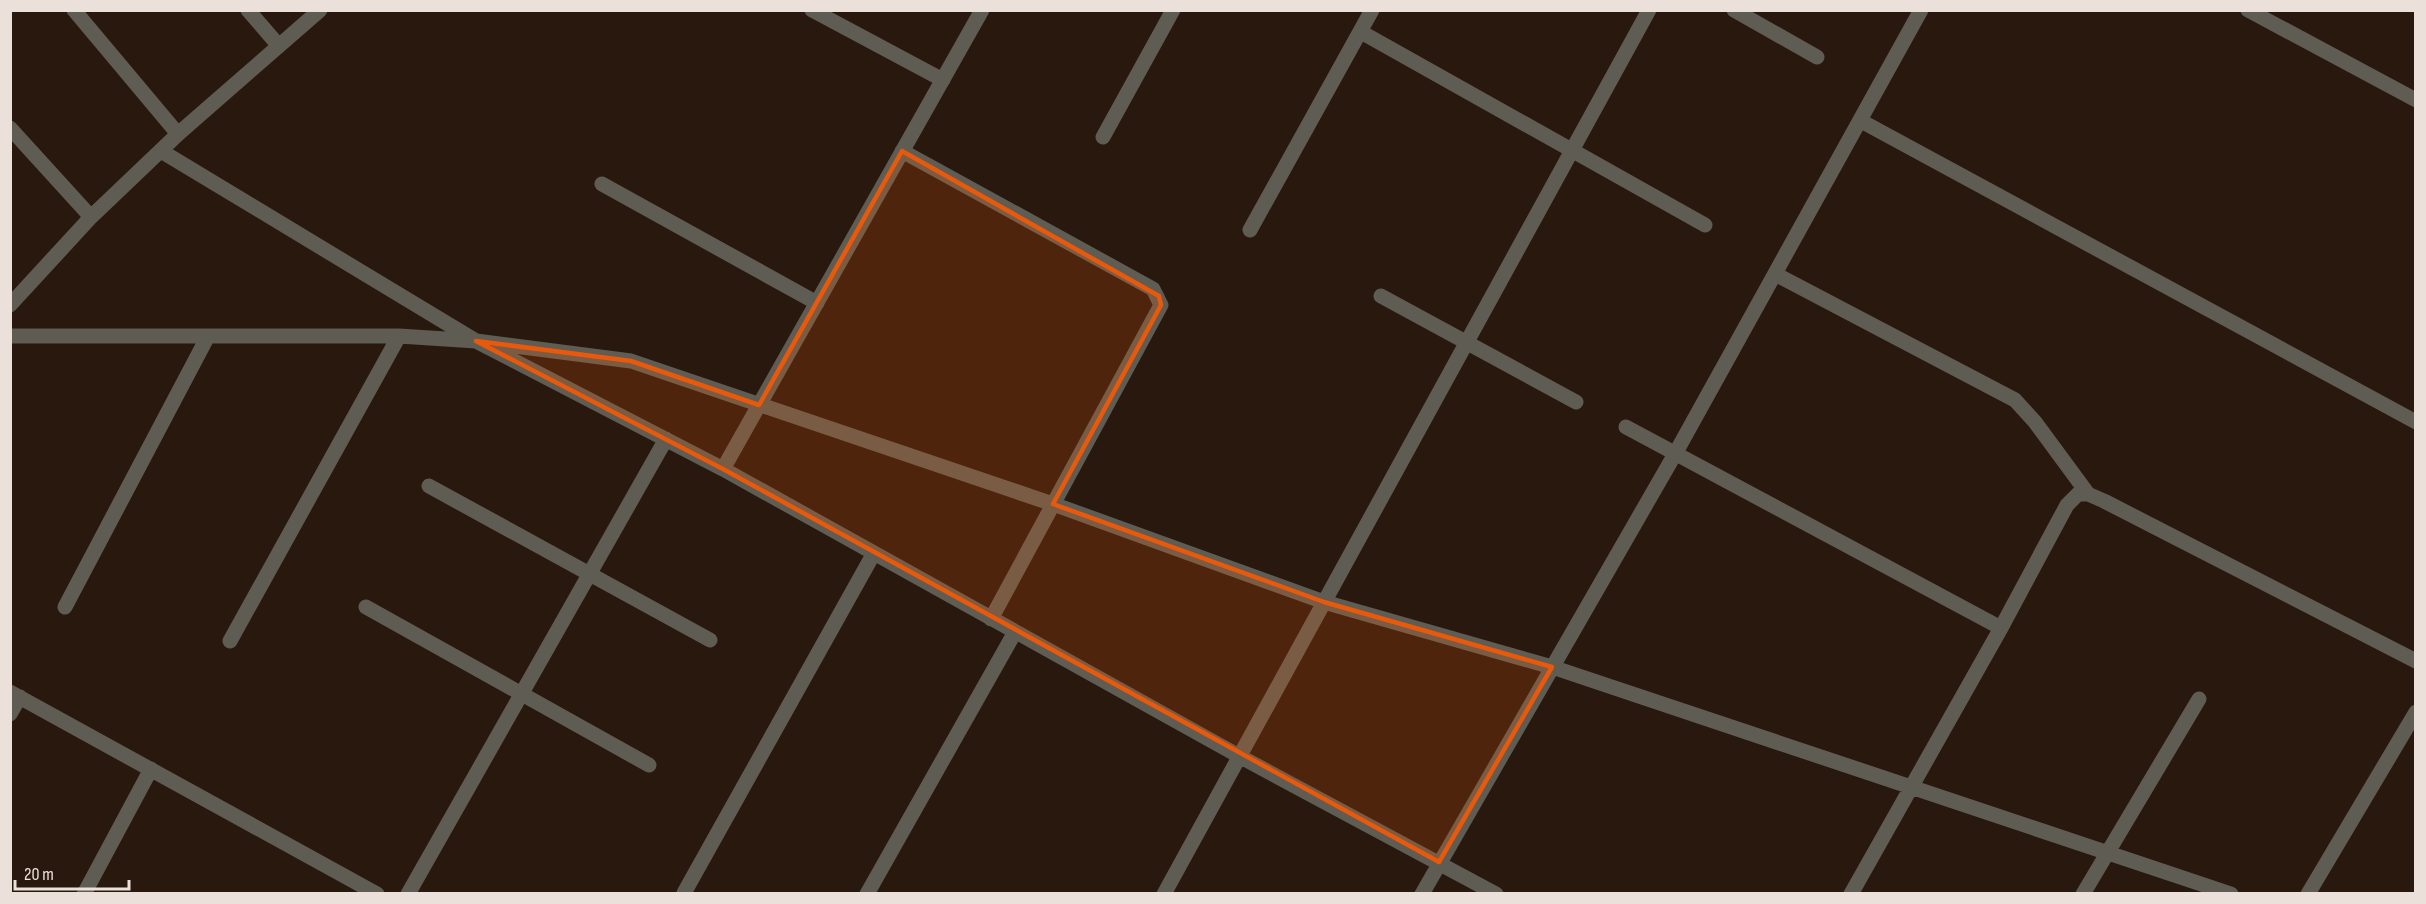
<svg xmlns="http://www.w3.org/2000/svg" width="2426" height="904" font-family="'Sofia Sans Condensed',sans-serif">
<rect width="100%" height="100%" fill="#28180d"/>
<g fill="none" stroke-linecap="round" stroke-linejoin="round">
<path stroke="#5f5c53" stroke-width="15" d="M74 10 178 134
M248 10 279 46
M812 10 943 80
M1734 10 1817 57
M2248 10 2416 100
M1361 32 1705 225
M1861 121 2416 422
M10 128 91 217
M1103 137 1173 10
M161 151 476 341 631 361 1053 504 1324 602 1552 667 2231 894
M902 151 1153 289 1161 305 991 619
M602 184 817 303
M1250 230 1372 10
M1775 274 2015 400 2035 422 2088 494
M1381 296 1576 402
M10 305 91 217 178 134 320 10
M10 336H399L476 341 723 469 1239 756 1496 894
M1626 427 2001 628
M723 469 982 10
M429 486 710 640
M65 607 208 336
M366 607 649 765
M230 641 399 336
M10 692 377 894
M10 714 20 697
M684 893 874 553
M84 894 151 769
M408 894 666 439
M867 894 1015 632
M1164 894 1649 10
M1422 894 1675 454 1921 10
M1851 894 2001 628 2067 505 2078 494H2088L2104 501 2416 661
M2083 894 2199 699
M2308 894 2416 712"/>
</g>
<path fill="#e8590c" fill-opacity="0.2" stroke="#e8590c" stroke-width="4.5" stroke-linejoin="round" d="M902 151 1159 296 1161 305 1053 504 1324 602 1552 667 1439 862 723 469 476 341 631 361 759 405Z"/>
<rect width="2426" height="904" fill="none" stroke="#ece1da" stroke-width="24"/>
<path d="M15 880v9h114v-9" fill="none" stroke="#ece1da" stroke-width="3"/>
<text x="24" y="880" font-size="18" fill="#ece1da" stroke="#28180d" stroke-width="4.5" paint-order="stroke">20 m</text>
</svg>
